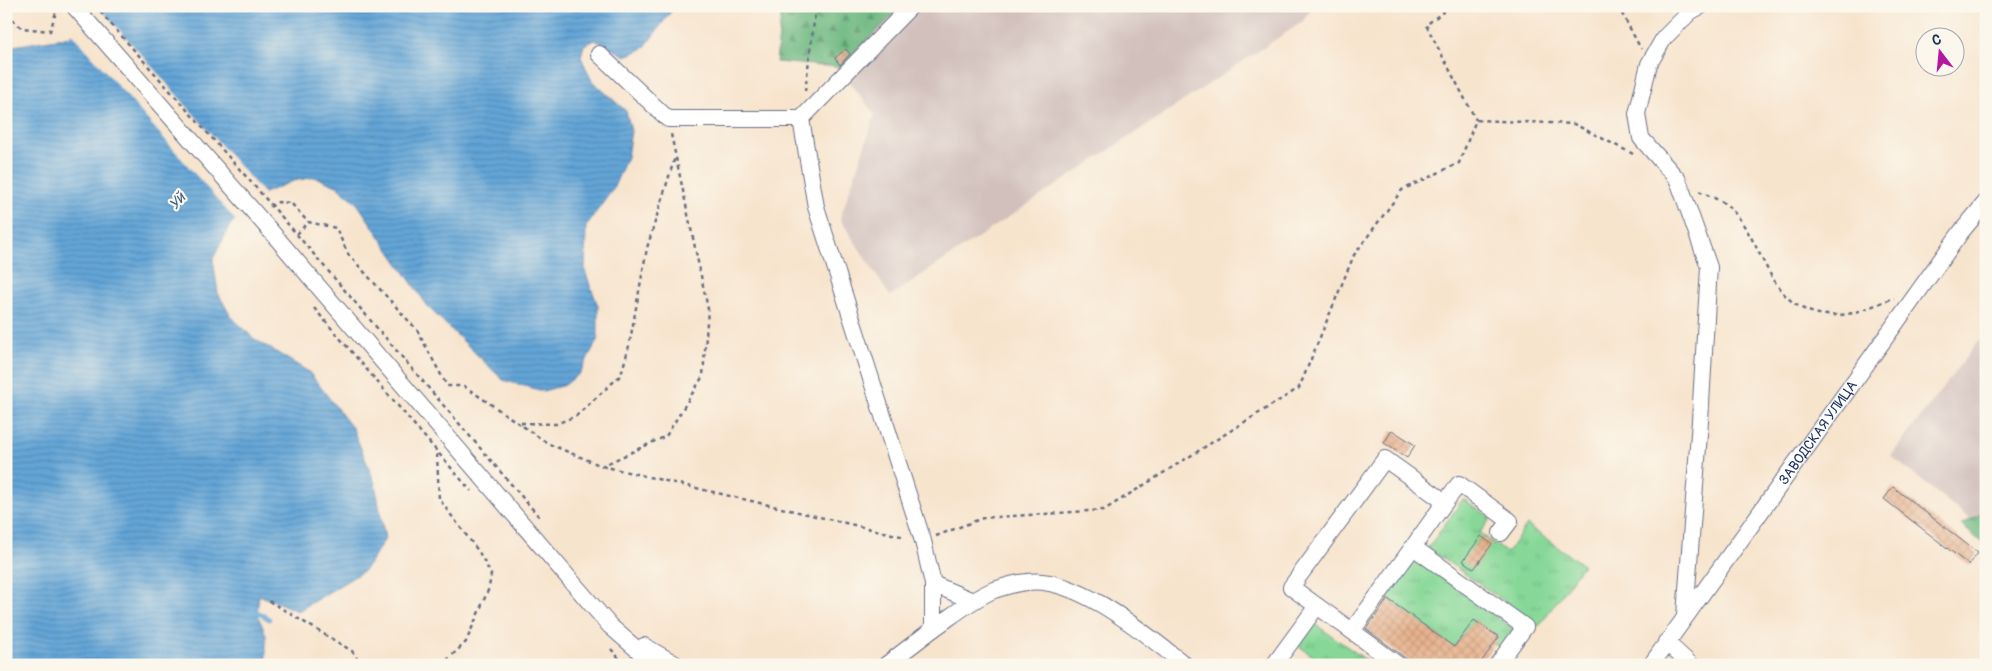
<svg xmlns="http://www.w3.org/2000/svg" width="1992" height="671" font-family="Pangolin,sans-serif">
<defs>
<pattern id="grass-tufts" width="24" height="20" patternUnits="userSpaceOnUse" patternTransform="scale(1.25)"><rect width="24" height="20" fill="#87d898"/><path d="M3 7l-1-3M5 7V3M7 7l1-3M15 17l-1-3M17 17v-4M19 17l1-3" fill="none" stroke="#74ba85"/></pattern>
<pattern id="forest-firs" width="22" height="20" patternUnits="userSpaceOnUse" patternTransform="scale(1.25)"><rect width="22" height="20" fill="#6db880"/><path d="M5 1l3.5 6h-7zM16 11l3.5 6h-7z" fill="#59966c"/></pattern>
<pattern id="water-rules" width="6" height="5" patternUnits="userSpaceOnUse" patternTransform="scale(1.25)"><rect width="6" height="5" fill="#63a5d7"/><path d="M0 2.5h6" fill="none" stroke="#5187b2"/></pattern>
<pattern id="building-cross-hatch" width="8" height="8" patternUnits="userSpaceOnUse" patternTransform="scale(1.25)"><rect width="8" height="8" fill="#e7b38e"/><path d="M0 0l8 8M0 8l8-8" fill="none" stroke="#c69a7d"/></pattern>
</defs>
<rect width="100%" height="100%" fill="#fbf7ec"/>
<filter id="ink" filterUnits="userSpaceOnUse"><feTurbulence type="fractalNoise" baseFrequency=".02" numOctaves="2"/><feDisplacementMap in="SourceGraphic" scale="10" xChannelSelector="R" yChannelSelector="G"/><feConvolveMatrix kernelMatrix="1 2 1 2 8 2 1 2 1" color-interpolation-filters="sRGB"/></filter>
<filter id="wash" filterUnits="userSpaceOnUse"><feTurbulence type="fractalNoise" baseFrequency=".0096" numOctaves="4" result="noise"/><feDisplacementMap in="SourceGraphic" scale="20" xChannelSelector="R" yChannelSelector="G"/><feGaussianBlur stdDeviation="1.12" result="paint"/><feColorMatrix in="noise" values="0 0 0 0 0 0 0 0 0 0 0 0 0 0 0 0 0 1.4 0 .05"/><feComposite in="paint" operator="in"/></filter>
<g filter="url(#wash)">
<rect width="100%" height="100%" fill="#f7e4cd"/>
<path fill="#d1c0bc" d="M802 6H1313L1302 22 890 296 840 219 875 115 798 14Z
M1986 331V532L1891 456Z"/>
<path fill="url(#grass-tufts)" stroke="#51847b" d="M1463 499 1491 518 1480 533 1507 553 1527 525 1583 565 1539 626 1428 548Z
M1416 559 1516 631 1503 650 1494 644 1498 637 1474 620 1454 647 1387 598Z
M1315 624 1373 665H1325L1299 646Z"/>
<path fill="url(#forest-firs)" stroke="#44746f" d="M782 6H902L839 67 776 62Z
M1986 511V546L1961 525Z"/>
<path fill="url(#water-rules)" stroke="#3f6a9a" d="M105 6H675L644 48 626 56 595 40 584 45 581 57 592 81 626 111 631 131 627 157 613 189 586 226 585 271 598 306V339L580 373 565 385 543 391 503 380 429 308 356 202 337 186 315 177 293 181 262 194 230 225 213 259 218 293 230 315 253 338 309 372 353 429 375 483 385 539 365 570 298 611 259 595 257 613 266 635V665H6V43L13 46 69 37Z"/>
<path fill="#f7e4cd" d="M100 8 265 195 237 222 71 32Z"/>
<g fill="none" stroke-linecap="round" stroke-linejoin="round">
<path stroke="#63a5d7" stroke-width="4.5" d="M253 609 269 619"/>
</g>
<g id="blocks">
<path fill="url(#building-cross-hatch)" d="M846 49 850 54 840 65 835 58Z
M1392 430 1415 445 1407 458 1384 443Z
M1893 487 1978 553 1969 565 1884 499Z
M1481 536 1492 544 1474 569 1463 561Z
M1388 599 1454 647 1474 620 1499 637 1479 665H1415L1366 629Z"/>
</g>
</g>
<g filter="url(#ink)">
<use href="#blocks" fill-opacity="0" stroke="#686e85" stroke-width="1"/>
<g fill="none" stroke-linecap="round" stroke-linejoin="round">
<defs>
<g id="minor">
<path d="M74 6 268 228 610 626 655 665"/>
<path d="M599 54 668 119H801"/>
<path d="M1445 502 1459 484 1510 521 1501 533"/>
<path d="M933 584 973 601"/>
<path d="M1317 606 1291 587 1385 459 1445 502 1413 547"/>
<path d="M1685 615 1700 421 1709 267 1678 180 1641 138 1637 114 1649 64 1664 38 1691 11 1701 6"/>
<path d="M933 629C952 616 972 599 994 590 1003 587 1016 583 1027 582 1076 575 1148 636 1185 665"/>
<path d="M1352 631 1398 665"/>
<path d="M1666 642 1691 665"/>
<path d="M644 646 677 665"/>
<path d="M886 665 933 629V584L923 541 816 207 801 119 911 6"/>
<path d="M1274 665 1317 606 1352 631 1413 547 1525 627 1497 665"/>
<path id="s1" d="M1651 665 1961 232 1986 202"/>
</g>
</defs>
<use href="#minor" stroke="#686e85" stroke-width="18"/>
<path stroke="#686e85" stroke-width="2.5" stroke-dasharray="4 4" stroke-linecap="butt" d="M54 6 59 12
M1451 6 1426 25 1476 120
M1618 6 1641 49
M6 14 22 28 50 31 57 9
M805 91 816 6
M1699 191C1708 196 1722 200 1729 207 1769 246 1767 319 1839 315 1854 315 1879 303 1894 298
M270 207 278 202 291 203 308 222
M281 216 541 519
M297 234 308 222 336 228 348 254 417 330 447 386H464L549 444 602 466 666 436 703 376 708 309 671 134
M314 308 471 491
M521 423 556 424 576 416 621 375 629 346 647 248 675 157
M437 454 439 499 479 552 491 574 489 588 466 642 442 665
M602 466 905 537
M936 536 983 518 1104 510 1299 388 1354 255 1402 190 1459 163 1476 120 1574 124 1633 154
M269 601 352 651 358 660 357 665
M611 649 625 665"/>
<use href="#minor" stroke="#fff" stroke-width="16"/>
<path stroke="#686e85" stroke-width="2.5" stroke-dasharray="4 4" stroke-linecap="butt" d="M95 6 281 216"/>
</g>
</g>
<g text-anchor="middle" stroke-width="4.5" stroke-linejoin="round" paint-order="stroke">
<g font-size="14" fill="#1b2f5e" stroke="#fbf7ec">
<text dy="5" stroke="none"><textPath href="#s1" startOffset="286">ЗАВОДСКАЯ УЛИЦА</textPath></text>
</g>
<g font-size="15" font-style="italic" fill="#345888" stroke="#fbf7ec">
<text transform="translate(177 201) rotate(-49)" y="5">Уй</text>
</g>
</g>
<rect width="1992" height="671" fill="none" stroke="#fbf7ec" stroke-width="25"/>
<g transform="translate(1940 52) rotate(344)"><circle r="24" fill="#fbf7ec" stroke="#a1a7b3"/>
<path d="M0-4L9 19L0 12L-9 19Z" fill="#b5179e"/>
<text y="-8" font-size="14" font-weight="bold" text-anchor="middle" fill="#1b2f5e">С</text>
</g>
</svg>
